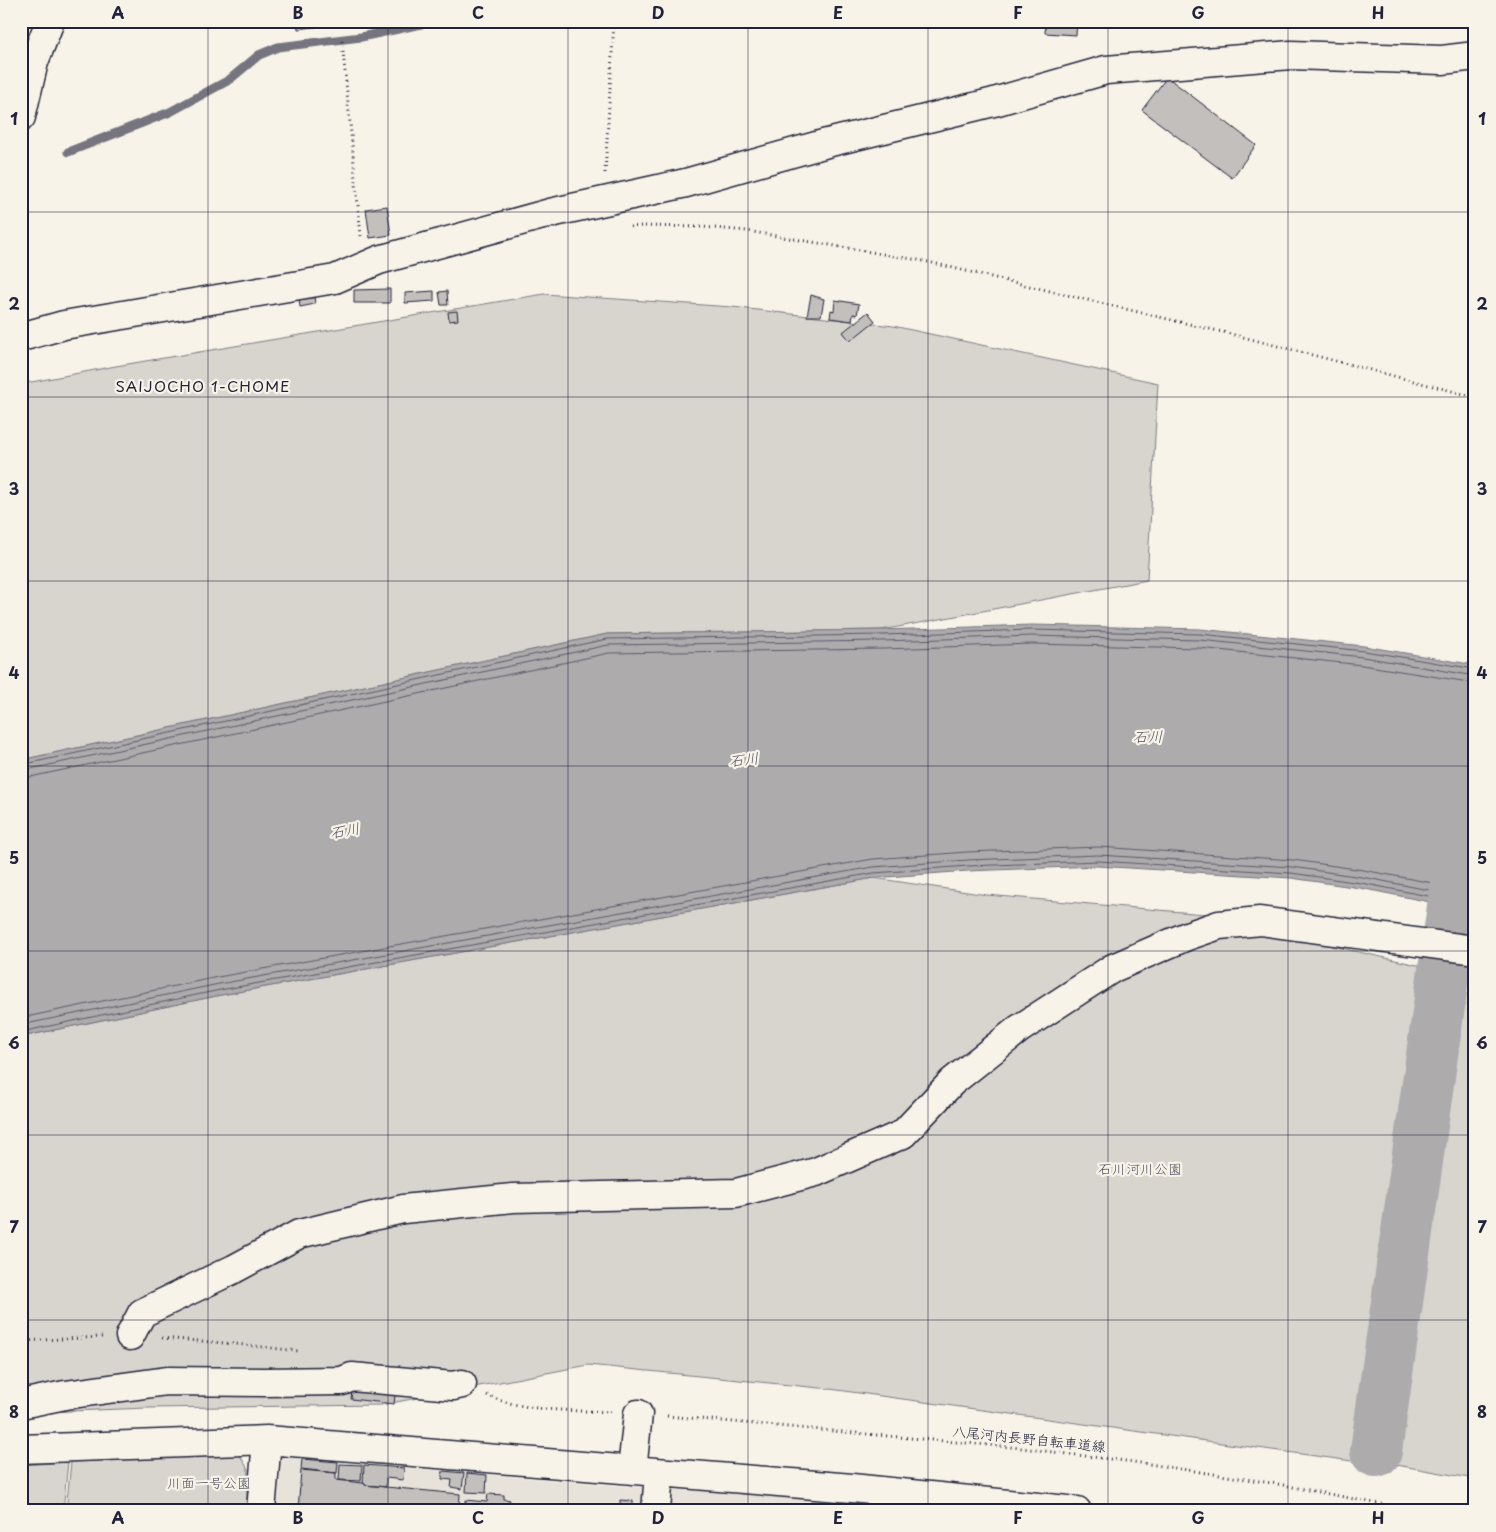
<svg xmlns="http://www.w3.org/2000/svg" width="1496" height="1532" font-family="'Playpen Sans','Klee One',sans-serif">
<rect width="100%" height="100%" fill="#f7f3e8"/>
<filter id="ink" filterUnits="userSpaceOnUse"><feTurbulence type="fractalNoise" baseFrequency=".02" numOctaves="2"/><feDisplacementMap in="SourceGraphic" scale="10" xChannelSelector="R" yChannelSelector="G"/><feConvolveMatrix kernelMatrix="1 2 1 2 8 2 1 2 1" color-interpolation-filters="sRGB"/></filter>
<g filter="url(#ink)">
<path fill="#e7e3db" d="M279 1457 623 1486 888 1503 944 1511H275Z"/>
<path fill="#d8d5cf" stroke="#7d7c85" d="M544 294 732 307 893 326 1158 383 1147 580 882 630 607 634 21 760V384L116 366Z
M874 878 987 895 1216 915 1279 934 1435 969 1359 1462 830 1389 588 1365 381 1405 147 1408 21 1413V1037L221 995Z
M1460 981 1475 985V1479L1391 1464Z
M239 1454 248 1469 246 1511H66L71 1462Z
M68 1462 63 1511H21V1465Z"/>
<path fill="#aeabad" stroke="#76747f" d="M1032 625 1200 629 1364 646 1475 665V911L1360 888 1291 878 1097 866 968 871 874 878 221 995 21 1037V760L607 634 882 630Z"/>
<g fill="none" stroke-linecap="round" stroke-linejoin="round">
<path stroke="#5a5969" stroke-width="1" d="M21 765 607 639 883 635 1031 630 1200 634 1364 651 1475 669
M21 771 608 645 883 641 1032 636 1200 640 1363 657 1475 676
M21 779 609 653 883 649 1032 644 1199 648 1362 665 1475 683
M21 1018 218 977 873 859 967 852 1099 847 1293 860 1363 870 1475 891
M21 1025 219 984 873 867 968 860 1098 855 1292 867 1362 877 1475 899
M21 1032 220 990 874 873 968 866 1098 861 1291 873 1361 883 1475 905"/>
<path stroke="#76747f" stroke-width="9" d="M68 152 170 112 229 80 259 55 278 47 361 37 435 21"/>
<path stroke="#aeabad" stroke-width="52" d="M1376 1451 1463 836"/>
</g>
<path fill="#c2bfbd" stroke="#22223b" d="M297 21H329L330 25 298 29Z
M1046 21H1077L1076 35 1045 33Z
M1167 77 1256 145 1232 178 1142 110Z
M387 206 391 235 370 238 366 209Z
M390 289V303H354V290Z
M434 291V301L405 303V293Z
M447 291 448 305H441L439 292Z
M811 295 824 299 821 316H807Z
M314 296 315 304 300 307 299 299Z
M835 300 859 304 857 315 853 314 852 321 830 318 831 310 834 311Z
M457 311 458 320 449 321 448 312Z
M868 312 875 321 850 341 843 332Z
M353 1382 396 1387 394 1404 351 1399Z
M302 1459 338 1462 337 1473 301 1469Z
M340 1464 362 1465 361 1481 339 1480Z
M364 1465 404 1468 403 1480 386 1478V1487L365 1485V1483H363Z
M301 1470 336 1473V1480L363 1483H365V1485L460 1494 459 1511H298Z
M443 1471 464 1473 462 1489 451 1487 452 1480 442 1479Z
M467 1473 487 1475 486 1493 466 1492Z
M488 1494 504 1495V1499L510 1500 509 1505 520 1506 519 1511H465L466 1500 487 1502Z
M620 1500 633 1501V1511H620Z"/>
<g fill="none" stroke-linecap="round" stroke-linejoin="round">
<defs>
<path id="minor" d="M21 337 64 325 335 279 379 260 550 213 686 183 827 143 994 102 1106 70 1291 55 1442 60 1475 56
M130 1336 142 1313 234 1269 299 1234 403 1209 513 1198 736 1193 816 1172 903 1134 952 1082 1019 1029 1113 968 1187 936 1219 925 1260 921 1475 950
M21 1404 65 1395 167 1381 263 1382 342 1381 352 1377 453 1386 462 1384
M21 1449 267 1440 852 1488 1077 1511
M632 1470 638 1414
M261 1511 267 1440
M656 1511 659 1473"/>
<path id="major" d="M21 117 34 62 50 21"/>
</defs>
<use href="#minor" stroke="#22223b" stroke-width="31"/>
<use href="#major" stroke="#22223b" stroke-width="31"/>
<path stroke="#22223b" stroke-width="3" stroke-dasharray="1 4" stroke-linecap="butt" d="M342 41 361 236
M605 173 614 21
M630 227 642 226 703 227 747 231 924 261 1235 335 1475 397
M162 1338 236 1344 298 1351
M21 1341 103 1337
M487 1395C522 1412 572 1410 611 1412
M667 1416 1021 1448 1149 1464 1278 1484 1415 1511"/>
<use href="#minor" stroke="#f7f3e8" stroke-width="28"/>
<use href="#major" stroke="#f7f3e8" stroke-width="28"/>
</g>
</g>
<path fill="none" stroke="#22223b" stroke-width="1" stroke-opacity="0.55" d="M208 21V1511M388 21V1511M568 21V1511M748 21V1511M928 21V1511M1108 21V1511M1288 21V1511M21 212H1475M21 397H1475M21 581H1475M21 766H1475M21 951H1475M21 1135H1475M21 1320H1475"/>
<g text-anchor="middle" stroke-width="4.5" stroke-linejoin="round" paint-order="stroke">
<g font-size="14" fill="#504f60" stroke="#f7f3e8">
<text x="1140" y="1174">石川河川公園</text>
<text x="209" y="1488">川面一号公園</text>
</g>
<g font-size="14" fill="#22223b" stroke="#f7f3e8">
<text transform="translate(1029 1439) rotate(6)" y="5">八尾河内長野自転車道線</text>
</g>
<g font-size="15" letter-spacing="1" fill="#22223b" stroke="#f7f3e8">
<text x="203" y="392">SAIJOCHO 1-CHOME</text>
</g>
<g font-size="15" font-style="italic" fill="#535263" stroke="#f7f3e8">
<text transform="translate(1148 737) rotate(-1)" y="5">石川</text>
<text transform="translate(744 760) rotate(-7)" y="5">石川</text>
<text transform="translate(345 831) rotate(-10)" y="5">石川</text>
</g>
</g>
<rect width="1496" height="1532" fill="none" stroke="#f7f3e8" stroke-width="55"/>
<rect x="28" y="28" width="1440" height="1476" fill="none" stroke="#22223b" stroke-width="2"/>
<g font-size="16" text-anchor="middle" font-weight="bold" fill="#22223b">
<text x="118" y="19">A</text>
<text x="298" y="19">B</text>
<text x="478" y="19">C</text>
<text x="658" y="19">D</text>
<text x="838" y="19">E</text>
<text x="1018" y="19">F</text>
<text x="1198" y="19">G</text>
<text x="1378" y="19">H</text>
<text x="14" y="125">1</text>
<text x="1482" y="125">1</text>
<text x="14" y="310">2</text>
<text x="1482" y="310">2</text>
<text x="14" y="495">3</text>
<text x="1482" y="495">3</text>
<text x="14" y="679">4</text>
<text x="1482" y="679">4</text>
<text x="14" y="864">5</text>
<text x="1482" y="864">5</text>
<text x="14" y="1049">6</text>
<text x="1482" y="1049">6</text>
<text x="14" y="1233">7</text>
<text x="1482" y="1233">7</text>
<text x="14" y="1418">8</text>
<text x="1482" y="1418">8</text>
<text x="118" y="1524">A</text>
<text x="298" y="1524">B</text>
<text x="478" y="1524">C</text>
<text x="658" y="1524">D</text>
<text x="838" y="1524">E</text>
<text x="1018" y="1524">F</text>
<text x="1198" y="1524">G</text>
<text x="1378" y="1524">H</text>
</g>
</svg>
